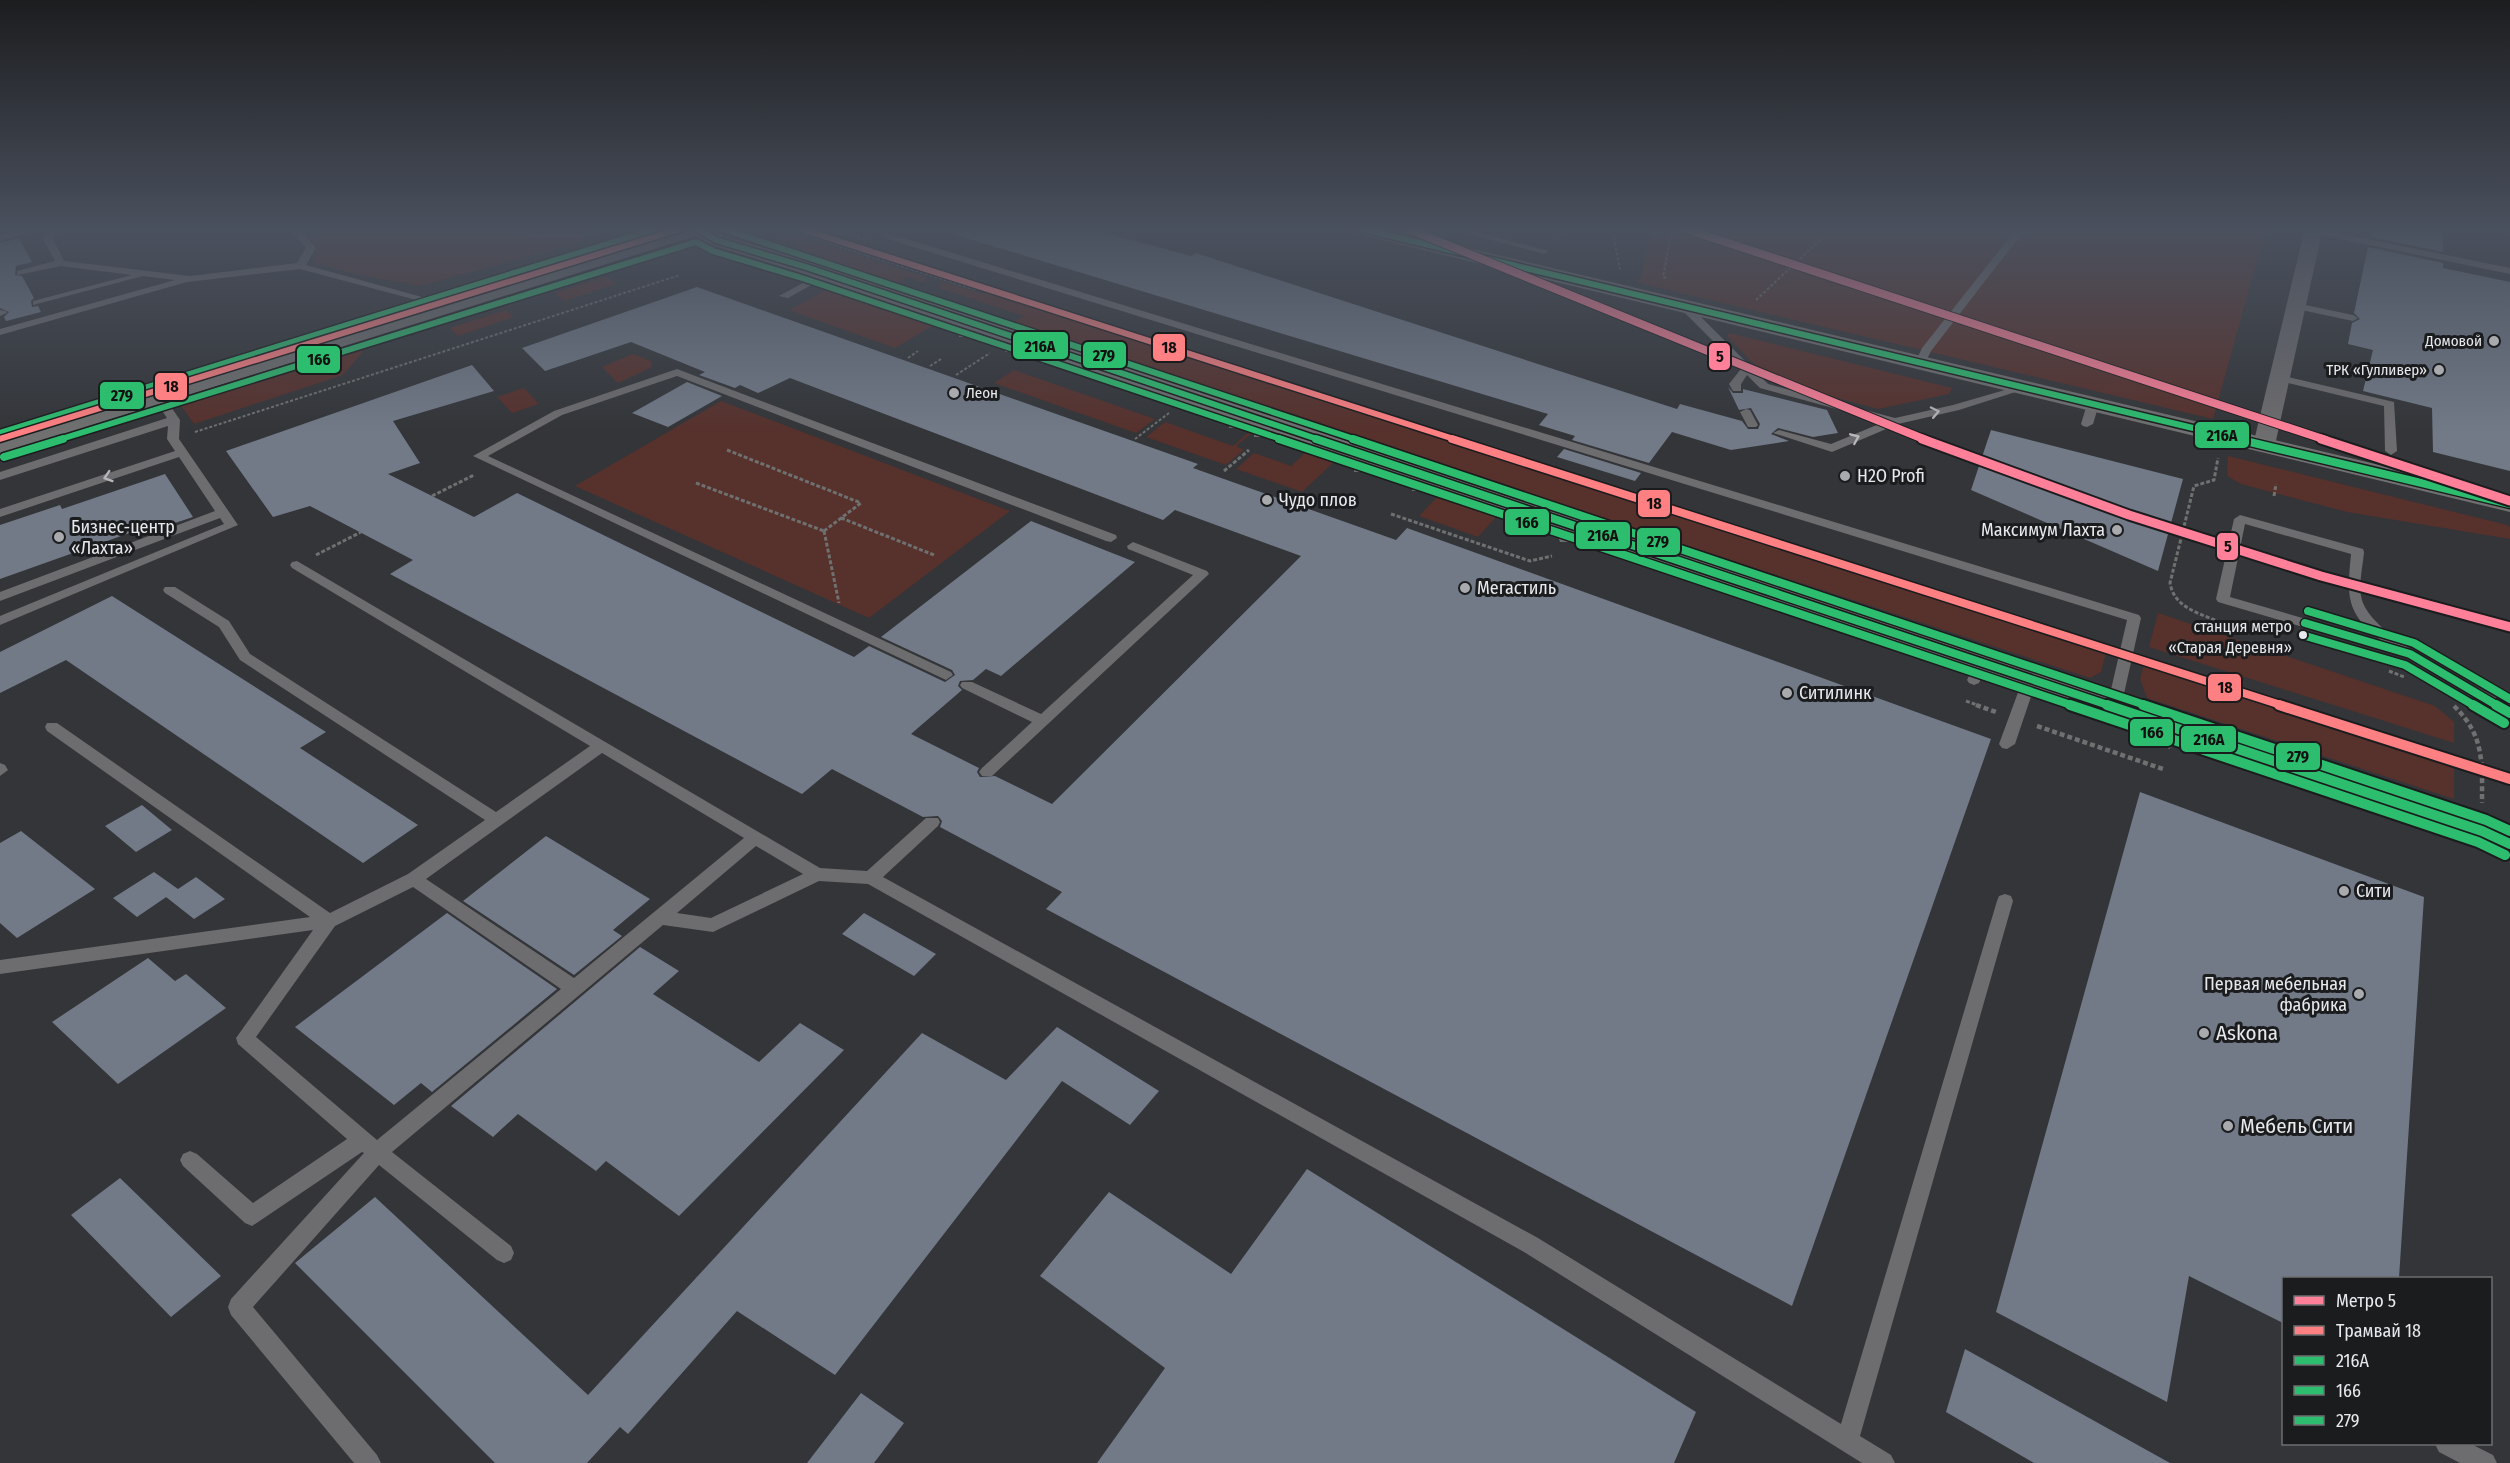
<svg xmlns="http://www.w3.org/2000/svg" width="2510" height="1463" font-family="'Fira Sans Condensed',sans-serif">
<rect width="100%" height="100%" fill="#333538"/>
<path fill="#57312c" d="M341 228H575L586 237 580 242 420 286 350 273 313 262 316 245 308 237Z
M1652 228H2266L2213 419 1639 283Z
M787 233 926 277 925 283 907 277 895 285 836 265 777 237Z
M606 277 616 284 564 301 555 293Z
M940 281 982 294 986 292 2106 653 2101 672 2090 678 1012 324 1024 316 939 288Z
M828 289 934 325 895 348 789 310Z
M506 310 514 317 458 336 450 328Z
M1729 333 1952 388 1949 394 1878 409 1768 379 1727 336Z
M374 339 343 375 194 424 177 400Z
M633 354 651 361 652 367 618 383 602 367Z
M1014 370 1155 419 1136 433 994 383Z
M524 388 539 404 512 413 497 397Z
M721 401 1010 511 869 618 575 486Z
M1165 422 1233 446 1249 432 1252 433 1236 446 1244 450 1226 465 1146 437Z
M1307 451 1335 461 1302 492 1236 469 1254 453 1291 466Z
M2228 456 2507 525 2510 527V539L2347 512 2241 484 2227 476Z
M1438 496 1497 515V516L1478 537 1419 516Z
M2158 613 2435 706 2454 722V743L2149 647Z
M2144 664 2454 763V799L2147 698 2140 679Z"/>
<path fill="#727987" d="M954 228H1087L1191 256 1196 253 1677 409 1680 404 1742 421 1748 429H1758L1760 424 1751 408 1739 410 1728 387 1733 393H1743V389L1827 410 1838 433 1813 437 1778 428 1771 434 1789 441 1731 450 1672 432 1649 463 1572 440 1575 436 1539 425 1548 414 953 234Z
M2372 228H2442L2443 252 2370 237Z
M19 238 32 262 16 266 15 275 22 276 34 298 31 301 32 307 38 306 41 312 6 321 4 317 9 312 0 308V243Z
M2368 247 2443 263V268L2510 282V471L2433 452 2432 408 2363 391 2373 350 2348 344 2352 323 2360 319 2354 313Z
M697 287 1198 464 1193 468 1396 540 1407 528 1991 739 1792 1306 1046 909 1062 892 940 827 942 821 938 816 923 817 832 769 802 794 390 574 413 560 310 506 273 517 226 451 472 365 494 391 393 421 420 463 388 474 474 517 517 493 854 657 869 646 945 682 955 675 952 670 881 637 1031 521 1135 562 1001 676 986 669 973 680 960 681 958 686 962 690 911 734 979 768 977 772 980 777 995 776 1052 804 1301 556 1175 510 1163 520 790 378 758 393 740 385 735 388 699 375 705 372 631 342 545 371 522 348Z
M687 382 722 396 668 427 632 413Z
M1991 430 2183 479 2158 571 1971 490Z
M1564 449 1641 473 1635 481 1557 457Z
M165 474 193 517 169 525 166 520 0 579V525L60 505 62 509Z
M112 596 326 732 300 748 418 825 363 863 66 660 0 693V652Z
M2140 792 2424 897 2399 1278H2283V1323L2189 1276 2167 1402 1996 1312Z
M142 805 172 830 136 852 105 826Z
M21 831 95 889 17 938 0 923V843Z
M546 836 650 899 613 930 622 936 574 975 463 901Z
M154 872 178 889 137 917 113 898Z
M196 877 225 899 194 919 166 897Z
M447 913 557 989 432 1092 421 1083 394 1105 295 1027Z
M864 913 936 954 914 976 842 934Z
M640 947 679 971 653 994 759 1062 800 1023 844 1050 679 1216 606 1161 596 1171 518 1114 493 1137 451 1106Z
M148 958 175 981 186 974 226 1008 118 1084 52 1022Z
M1057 1027 1159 1091 1130 1125 1062 1081 835 1375 737 1311 628 1434 620 1427 587 1463H495L295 1263 375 1197 588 1395 922 1033 1006 1080Z
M1307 1169 1696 1412 1674 1463H1097L1165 1368 1040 1276 1109 1192 1231 1274Z
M120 1178 221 1276 171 1317 71 1215Z
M1965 1349 2170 1463H2034L1946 1412Z
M861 1393 904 1423 874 1463H807Z"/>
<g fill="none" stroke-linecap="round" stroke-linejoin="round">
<path stroke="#6f7070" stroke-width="2" stroke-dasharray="3 2" stroke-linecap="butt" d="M493 228 537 237 594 235
M782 228 977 290
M829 228 866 240
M1612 228 1620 269
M1556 238 1566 228
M1666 278 1663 277 1672 228
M1756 300 1833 228
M908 358 918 351
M930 366 941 359
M956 375 990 353
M195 432 680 275
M1135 439 1169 413"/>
<path stroke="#6f7070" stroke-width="3" stroke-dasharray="4 2" stroke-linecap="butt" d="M727 450 861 503
M1224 471 1249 450
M696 483 824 531
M432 496 474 475
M2274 496 2276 484
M1391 514 1530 561 1552 556
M841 518 934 555
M824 531 839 603
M824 531 861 503
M316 555 361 532
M2215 620C2195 612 2174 606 2170 583L2194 486 2214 480 2218 458
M2389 671 2404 677
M1966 701 1980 706"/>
<path stroke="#6f7070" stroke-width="4.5" stroke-dasharray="5 3" stroke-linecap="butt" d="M1976 705 1996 712
M2454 706C2485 736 2482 763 2482 803
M2037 726 2163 769"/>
<path fill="#6d6c6e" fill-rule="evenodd" d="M29 228H45L0 241V235Z
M50 228H59L53 239 64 261 190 276 297 263 306 248 289 228H298L316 248 306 265 429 299 424 302 300 269 187 282 0 335V329L175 280 143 276 33 305V301L132 275 61 266 17 275V271L55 261 43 239Z
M1446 228H1462L1549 251 1544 254Z
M2017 228H2026L1931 351 1924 365H1916L1915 363 1922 348Z
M2314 228 2510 268V274L2311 233 2309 231Z
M884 232 2139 615 2141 618 2121 707 2114 712 2107 707 2127 620 881 237V233Z
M823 272 831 274 788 298 779 296Z
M2296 303 2353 315 2358 318 2353 321 2292 308 2291 306Z
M1680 304H1688L1768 384 1895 418 1953 405 2022 385 2028 388 1959 410 1898 424 1832 452 1773 433 1779 430 1831 444 1884 422 1760 388 1747 375 1741 384V391H1733L1729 384 1741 369 1680 308Z
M0 310 6 311 7 313 0 316Z
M975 323 984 325 967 337H959V333Z
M1020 339 1029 341 1013 352H1005V348Z
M1060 350 1064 351V355L1050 364H1042V360Z
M677 369 1116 535 1117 538 1111 542 1106 541 677 376 562 415 488 456 951 672 953 675 946 680 473 456 554 411Z
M2280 375 2394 402 2397 451 2391 455 2385 451 2384 406 2276 380V376Z
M159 394 163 395 180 420 179 439 238 525 0 625V616L224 524 220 518 0 601V592L215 511 179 457 0 517V509L175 451 167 439 168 426 0 480V472L167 418 153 397Z
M2093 401 2099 404 2093 424 2087 427 2083 426 2081 424 2087 404Z
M1746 409 1750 410 1758 425 1756 427H1748L1740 412Z
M1246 412 1250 413V417L1237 428H1229V424Z
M1271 421 1277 424 1262 437H1254V433Z
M1311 434 1317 437 1303 450H1295V446Z
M1371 453 1377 457 1362 472H1354V466Z
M1428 472 1432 473V479L1420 491H1412V485Z
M2240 515 2363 549 2364 552C2363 567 2357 588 2363 603 2380 643 2473 682 2510 706V718L2405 657 2218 602 2216 599 2234 519ZM2245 524 2351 554C2347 596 2345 613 2382 641L2230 597Z
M1575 522 1581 526 1570 542H1560L1559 539C1563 533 1568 524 1575 522Z
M1133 542 1207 571 1209 574 992 776H982L979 772 982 768 1032 722 962 688 960 685 962 682H972L1041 714 1193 575 1128 549 1127 546Z
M297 561 820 868 867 871 926 818H938L940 822 938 826 883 877 1538 1238 1841 1424 1997 901 1999 896 2005 894 2011 896 2013 901 1860 1436 1891 1455 1895 1463H1862L1524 1252 868 884 819 881 713 932 663 925 392 1152 511 1246 514 1253 511 1260 504 1263 497 1260 379 1165 253 1307 377 1455 381 1463H354L231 1315 228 1307 231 1299 364 1153 362 1152 252 1226 245 1223 183 1166 180 1160 183 1154 190 1151 197 1154 253 1203 347 1139 238 1044 236 1038 313 930 0 974V960L310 917 47 731 45 727 47 723H57L330 913 408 874 485 820 240 660 219 627 165 593 163 590 165 587H175L229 621 250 654 496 812 590 746 292 568 290 565 292 562ZM602 753 744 838 574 978 426 879ZM756 846 803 874 711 918 677 913ZM413 887 561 989 377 1140 256 1037 335 926Z
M1981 658 1988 663 1979 683 1974 685 1969 683 1967 680 1976 660Z
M2030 674 2037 679 2015 744 2007 749 2002 748 1999 744 2023 679Z
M2172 722 2179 727 2177 744 2169 749 2161 744 2165 727Z
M0 763 5 765 8 770 0 776Z
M2435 1444H2471L2493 1455 2497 1463H2460L2439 1452Z"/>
<path fill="#6d6c6e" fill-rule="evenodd" d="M2305 228H2323L2275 445 2272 450H2256L2253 445Z"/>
<path fill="#6f706f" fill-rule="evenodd" d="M678 228H710L723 236 814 262 2495 822 2510 829V858L2469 840 798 272 709 244 695 236 0 454V438Z
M1347 228H1384L2510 496V512L1357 234 1350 232Z"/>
<defs>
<path id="bus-1-far2" d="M696 228 716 240 806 267 1320 440
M1358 228 2243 440"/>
<path id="bus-1-far1" d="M1316 439 2111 706
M2237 439 2510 504
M2305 623 2410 654 2498 706"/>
<path id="bus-1" d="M2107 705 2482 831 2510 844
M2496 705 2510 713"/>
<path id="bus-2-far2" d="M58 440 696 242 713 251 802 278 1284 440"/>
<path id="bus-2-far1" d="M1279 439 2074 706
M4 457 63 439
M2302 635 2405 665 2475 706"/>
<path id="bus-2" d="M2070 705 2478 842 2505 855
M2473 705 2504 723"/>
<path id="bus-3-far2" d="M720 228 1357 440
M0 433 659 228"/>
<path id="bus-3-far1" d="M1353 439 2148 706
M2308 611 2414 643 2510 699"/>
<path id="bus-3" d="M2143 705 2486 820 2510 831"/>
</defs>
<use href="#bus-1-far2" stroke="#1b1c1e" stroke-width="9"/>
<use href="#bus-1-far1" stroke="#1b1c1e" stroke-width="11"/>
<use href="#bus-1" stroke="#1b1c1e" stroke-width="14"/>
<use href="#bus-2-far2" stroke="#1b1c1e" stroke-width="9"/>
<use href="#bus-2-far1" stroke="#1b1c1e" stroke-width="11"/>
<use href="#bus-2" stroke="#1b1c1e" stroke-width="14"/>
<use href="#bus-3-far2" stroke="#1b1c1e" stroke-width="9"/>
<use href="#bus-3-far1" stroke="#1b1c1e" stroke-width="11"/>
<use href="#bus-3" stroke="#1b1c1e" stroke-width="14"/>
<use href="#bus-1-far2" stroke="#2cbe6e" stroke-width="6"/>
<use href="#bus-1-far1" stroke="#2cbe6e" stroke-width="8"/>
<use href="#bus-1" stroke="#2cbe6e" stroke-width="10"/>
<use href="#bus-2-far2" stroke="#2cbe6e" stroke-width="6"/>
<use href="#bus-2-far1" stroke="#2cbe6e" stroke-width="8"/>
<use href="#bus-2" stroke="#2cbe6e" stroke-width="10"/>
<use href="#bus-3-far2" stroke="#2cbe6e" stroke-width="6"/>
<use href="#bus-3-far1" stroke="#2cbe6e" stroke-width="8"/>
<use href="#bus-3" stroke="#2cbe6e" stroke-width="10"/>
<defs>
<path id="tram-1-far2" d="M798 228 1457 440
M0 439 683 228"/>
<path id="tram-1-far1" d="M1452 439 2284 706"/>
<path id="tram-1" d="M2279 705 2510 779"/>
</defs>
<use href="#tram-1-far2" stroke="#1b1c1e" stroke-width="9"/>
<use href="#tram-1-far1" stroke="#1b1c1e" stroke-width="11"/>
<use href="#tram-1" stroke="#1b1c1e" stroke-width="14"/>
<use href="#tram-1-far2" stroke="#ff8082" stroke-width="6"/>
<use href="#tram-1-far1" stroke="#ff8082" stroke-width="8"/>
<use href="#tram-1" stroke="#ff8082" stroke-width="10"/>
<defs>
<path id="metro-1-far1" d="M1406 228 1926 440
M1683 228 2326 440"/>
<path id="metro-1" d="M1922 439 2129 515 2321 576 2510 627
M2321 439 2510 501"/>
</defs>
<use href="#metro-1-far1" stroke="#1b1c1e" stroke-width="10"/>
<use href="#metro-1" stroke="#1b1c1e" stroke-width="13"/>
<use href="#metro-1-far1" stroke="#ff8098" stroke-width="8"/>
<use href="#metro-1" stroke="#ff8098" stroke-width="9"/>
</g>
<defs><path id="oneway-chevron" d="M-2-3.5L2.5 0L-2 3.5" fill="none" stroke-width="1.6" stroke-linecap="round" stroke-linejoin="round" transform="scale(1.5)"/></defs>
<g stroke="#b7b7ba">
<use href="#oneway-chevron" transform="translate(1935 412) rotate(-12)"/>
<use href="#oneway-chevron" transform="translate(1855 438) rotate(-23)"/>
<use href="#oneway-chevron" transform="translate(108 477) rotate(162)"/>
</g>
<linearGradient id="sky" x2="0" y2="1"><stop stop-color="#1c1d1f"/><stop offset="0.53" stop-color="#4a515e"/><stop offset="1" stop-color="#4a515e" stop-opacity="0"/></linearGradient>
<rect width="2510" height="433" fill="url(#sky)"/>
<g fill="#a9aaad" stroke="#1b1c1e" stroke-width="2">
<circle cx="2494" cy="341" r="6"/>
<circle cx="2439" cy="370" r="6"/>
<circle cx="954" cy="393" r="6"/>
<circle cx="1845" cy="476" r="6"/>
<circle cx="1267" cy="500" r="6"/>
<circle cx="2117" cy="530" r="6"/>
<circle cx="59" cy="537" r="6"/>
<circle cx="1465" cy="588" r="6"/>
<circle cx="1787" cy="693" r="6"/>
<circle cx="2344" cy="891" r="6"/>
<circle cx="2359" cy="994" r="6"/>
<circle cx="2204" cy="1033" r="6"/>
<circle cx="2228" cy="1126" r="6"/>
</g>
<circle fill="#e8e9ec" stroke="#1b1c1e" stroke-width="2" cx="2303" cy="635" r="5"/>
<g text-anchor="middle" stroke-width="6" stroke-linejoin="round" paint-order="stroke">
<g font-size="15" fill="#e8e9ec" stroke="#1b1c1e" text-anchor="end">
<text x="2482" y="346">Домовой</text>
<text x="2427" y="375">ТРК «Гулливер»</text>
<text x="966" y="398" text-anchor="start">Леон</text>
</g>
<g font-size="16" fill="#e8e9ec" stroke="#1b1c1e" text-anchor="end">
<text x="2292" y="632">станция метро<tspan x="2292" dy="21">«Старая Деревня»</tspan></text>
</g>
<g font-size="18" fill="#e8e9ec" stroke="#1b1c1e" text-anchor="start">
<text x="1857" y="482">H2O Profi</text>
<text x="1279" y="506">Чудо плов</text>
<text x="71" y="533">Бизнес-центр<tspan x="71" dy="21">«Лахта»</tspan></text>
<text x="2105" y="536" text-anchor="end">Максимум Лахта</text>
<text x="1477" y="594">Мегастиль</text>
<text x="1799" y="699">Ситилинк</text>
<text x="2356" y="897">Сити</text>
<text x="2347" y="990" text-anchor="end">Первая мебельная<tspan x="2347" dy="21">фабрика</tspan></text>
</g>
<g font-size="21" fill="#e8e9ec" stroke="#1b1c1e" text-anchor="start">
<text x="2216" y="1040">Askona</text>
<text x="2240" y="1133">Мебель Сити</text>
</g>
</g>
<g stroke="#1b1c1e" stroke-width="2">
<rect x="1012" y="331" width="57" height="29" rx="6" fill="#2cbe6e"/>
<rect x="1152" y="333" width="34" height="29" rx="6" fill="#ff8082"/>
<rect x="1082" y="341" width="45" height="28" rx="6" fill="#2cbe6e"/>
<rect x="1708" y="342" width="23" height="29" rx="6" fill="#ff8098"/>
<rect x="296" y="345" width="45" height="29" rx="6" fill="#2cbe6e"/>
<rect x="154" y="372" width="34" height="29" rx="6" fill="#ff8082"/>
<rect x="99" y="381" width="46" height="29" rx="6" fill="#2cbe6e"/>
<rect x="2194" y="421" width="56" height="28" rx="6" fill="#2cbe6e"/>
<rect x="1637" y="489" width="34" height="29" rx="6" fill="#ff8082"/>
<rect x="1504" y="508" width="46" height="28" rx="6" fill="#2cbe6e"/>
<rect x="1575" y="521" width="56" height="29" rx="6" fill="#2cbe6e"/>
<rect x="1636" y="527" width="45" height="29" rx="6" fill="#2cbe6e"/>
<rect x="2216" y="532" width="23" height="29" rx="6" fill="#ff8098"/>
<rect x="2207" y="673" width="35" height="29" rx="6" fill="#ff8082"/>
<rect x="2129" y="718" width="45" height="29" rx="6" fill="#2cbe6e"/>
<rect x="2180" y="725" width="57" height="28" rx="6" fill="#2cbe6e"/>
<rect x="2275" y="742" width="46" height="29" rx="6" fill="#2cbe6e"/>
</g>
<g font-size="16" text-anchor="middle" font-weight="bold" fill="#111">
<text x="1040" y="352">216А</text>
<text x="1169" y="353">18</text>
<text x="1104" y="361">279</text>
<text x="1720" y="362">5</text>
<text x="319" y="365">166</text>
<text x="171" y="392">18</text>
<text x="122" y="401">279</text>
<text x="2222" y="441">216А</text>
<text x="1654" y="509">18</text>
<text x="1527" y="528">166</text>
<text x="1603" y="541">216А</text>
<text x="1658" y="547">279</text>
<text x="2228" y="552">5</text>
<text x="2225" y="693">18</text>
<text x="2152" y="738">166</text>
<text x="2209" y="745">216А</text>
<text x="2298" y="762">279</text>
</g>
<rect x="2282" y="1277" width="210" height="168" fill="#1b1c1e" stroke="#6d6e70" stroke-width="1.5"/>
<rect x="2294" y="1296" width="30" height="9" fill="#ff8098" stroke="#6d6e70" stroke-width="1.5"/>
<text x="2336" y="1307" font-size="18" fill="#e8e9ec">Метро 5</text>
<rect x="2294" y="1326" width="30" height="9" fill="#ff8082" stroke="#6d6e70" stroke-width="1.5"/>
<text x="2336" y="1337" font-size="18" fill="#e8e9ec">Трамвай 18</text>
<rect x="2294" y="1356" width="30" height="9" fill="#2cbe6e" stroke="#6d6e70" stroke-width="1.5"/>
<text x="2336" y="1367" font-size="18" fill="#e8e9ec">216А</text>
<rect x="2294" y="1386" width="30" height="9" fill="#2cbe6e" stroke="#6d6e70" stroke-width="1.5"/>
<text x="2336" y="1397" font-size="18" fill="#e8e9ec">166</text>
<rect x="2294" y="1416" width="30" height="9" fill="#2cbe6e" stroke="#6d6e70" stroke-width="1.5"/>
<text x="2336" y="1427" font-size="18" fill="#e8e9ec">279</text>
</svg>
